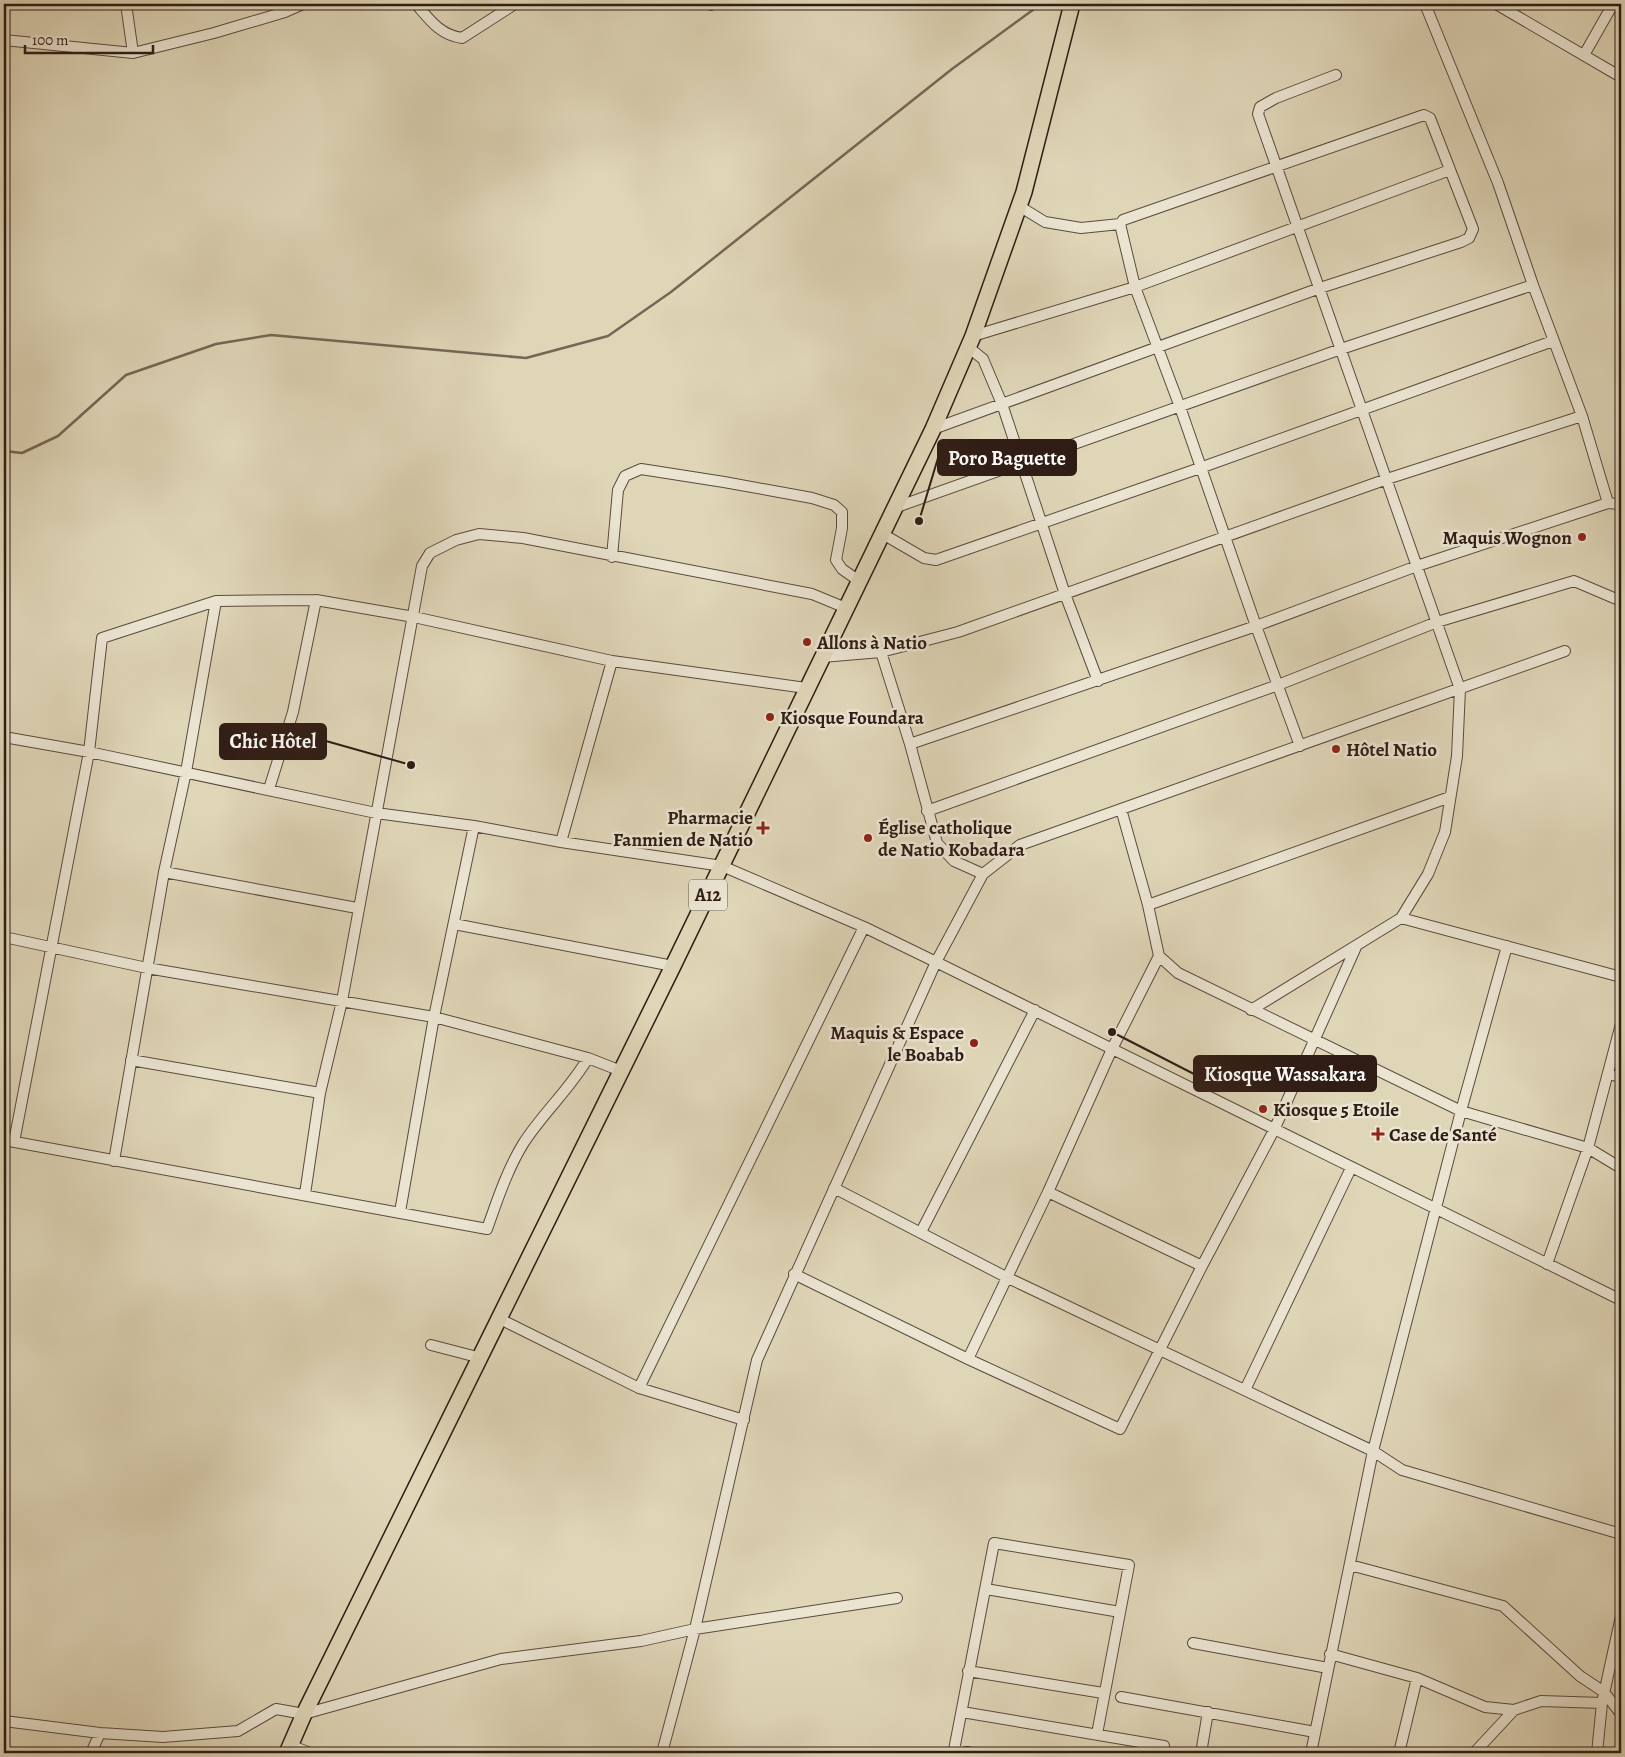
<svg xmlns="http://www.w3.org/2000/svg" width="1625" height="1757" font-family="Alegreya,serif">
<rect width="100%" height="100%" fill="#dfd6b8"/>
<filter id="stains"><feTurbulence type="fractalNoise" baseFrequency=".004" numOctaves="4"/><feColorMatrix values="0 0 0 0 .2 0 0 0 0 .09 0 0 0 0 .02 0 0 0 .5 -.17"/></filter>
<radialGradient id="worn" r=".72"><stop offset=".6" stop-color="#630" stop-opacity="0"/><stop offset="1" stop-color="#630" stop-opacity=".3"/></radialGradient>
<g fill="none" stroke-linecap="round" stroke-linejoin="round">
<path stroke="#756656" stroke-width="2.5" d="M4 451 22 453 58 436 126 375 216 344 271 335 526 358 608 336 671 292 952 69 1041 4"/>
<defs>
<path id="minor" d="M126 4 133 53
M416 4C430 20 440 35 462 38L515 4
M1425 4 1498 183 1533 285 1582 416 1608 503
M1496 4 1621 77
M711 5 712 4
M4 40 133 53 214 33 285 12 303 4
M1584 55 1613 4
M1120 224 1135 287 1180 407 1256 626 1300 746
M973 336 1135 287 1450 170
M968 347 983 359 1002 404 1065 594 1098 681
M933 429 1320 288 1461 242 1469 238 1473 229 1430 118 1424 115 1123 220 1120 224 1081 228 1045 222 1019 206
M894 508 1341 349 1533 285
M881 533 924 558 936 560 1200 468 1553 341
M612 557 618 490 625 476 641 469 724 482 812 498 834 505 842 512V528L836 560 842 569 859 581
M881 652 910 744 937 843 954 861 983 874
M822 657 881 652 958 632 1387 479 1582 416
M4 737 89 752 376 813 474 826 561 842 722 866 864 927 936 962 1621 1300
M910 744 1256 626 1417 566 1608 503 1621 504
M269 789 293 712 316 600
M1121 809 1148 905 1159 956 1178 973 1461 1111 1588 1148 1621 1168
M927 811 1278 685 1437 622 1574 581 1621 601
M561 842 612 661
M164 872 357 908
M1148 905 1450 797
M1401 918 1621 977
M454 924 673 966
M4 937 147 968 434 1017 588 1058 621 1071
M1251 1010 1401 918 1428 874 1445 832 1457 756 1460 689 1258 114 1260 107 1276 98 1336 75
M131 1060 320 1093
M1608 1074 1621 1077
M4 1140 487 1229C497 1201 507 1170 523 1144 542 1114 570 1089 588 1058
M14 1142 89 752 102 638 216 601 316 600 414 617 612 661 806 688
M114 1161 164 872 186 772 216 601
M834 1188 1006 1277 1373 1451 1402 1470 1621 1534
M1048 1192 1202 1266
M305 1194 320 1093 342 1001 422 566 430 553 456 540 479 534 523 538 812 594 846 608
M400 1212 434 1017 474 826
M921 1232 1035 1010
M1547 1264 1588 1148 1621 1024
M794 1274 968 1359 1120 1429 1202 1266 1274 1130 1356 947
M500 1319 639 1388 744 1420
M431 1345 481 1358
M968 1359 1048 1192 1112 1049 1159 956
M639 1388 864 927
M1245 1390 1351 1168
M1350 1565 1503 1606 1580 1676 1604 1692 1621 1714
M986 1589 1120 1612
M1193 1643 1328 1668
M1330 1654 1417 1678 1485 1707 1514 1710 1541 1701 1602 1703
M968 1671 1103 1693
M1121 1697 1315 1732
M962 1712 1164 1746 1165 1753
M4 1721 100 1733 163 1737 238 1731 276 1709 304 1714 501 1659 641 1641 695 1629 897 1598
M290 1745 310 1753
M91 1753 100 1733
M662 1753 695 1629 757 1360 936 962 983 874 1020 845 1565 651
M972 1753 954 1750 994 1543 1129 1565 1097 1734
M1201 1753 1208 1712
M1311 1753 1373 1451 1461 1111 1507 946
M1399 1753 1417 1678
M1474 1753 1514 1710
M1597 1753 1602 1703 1621 1616"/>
<path id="primary" d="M287 1753 304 1714 673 966 933 429 973 336 1024 192 1072 4"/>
</defs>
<use href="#minor" stroke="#5b4a3e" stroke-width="12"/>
<use href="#primary" stroke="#2f1c15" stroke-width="18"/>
<use href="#minor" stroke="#eae4d1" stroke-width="10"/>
<use href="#primary" stroke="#dfd6b8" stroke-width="15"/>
</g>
<g fill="#8f2418" stroke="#eae4d1" stroke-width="2">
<circle cx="1582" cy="537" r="5"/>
<circle cx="807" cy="642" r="5"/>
<circle cx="770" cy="717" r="5"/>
<circle cx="1336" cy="749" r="5"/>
<path d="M760.5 820.5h5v5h5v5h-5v5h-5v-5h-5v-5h5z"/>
<circle cx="868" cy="838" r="5"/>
<circle cx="974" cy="1043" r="5"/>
<circle cx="1263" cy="1109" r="5"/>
<path d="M1375.5 1126.5h5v5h5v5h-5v5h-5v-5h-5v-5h5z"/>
</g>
<g text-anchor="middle" stroke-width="5" stroke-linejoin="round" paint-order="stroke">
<rect fill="#eae4d1" stroke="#67584d" stroke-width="1" x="689" y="879.5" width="38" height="31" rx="4"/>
<g font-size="18" font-weight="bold" fill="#2f1c15">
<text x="708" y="901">A12</text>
</g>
<g font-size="19" font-weight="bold" fill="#2f1c15" stroke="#eae4d1" text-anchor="start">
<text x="1572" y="544" text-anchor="end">Maquis Wognon</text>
<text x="817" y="649">Allons à Natio</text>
<text x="780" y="724">Kiosque Foundara</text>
<text x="1346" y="756">Hôtel Natio</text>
<text x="753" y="824" text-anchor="end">Pharmacie<tspan x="753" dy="22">Fanmien de Natio</tspan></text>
<text x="878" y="834">Église catholique<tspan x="878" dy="22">de Natio Kobadara</tspan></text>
<text x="964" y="1039" text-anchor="end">Maquis &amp; Espace<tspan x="964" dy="22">le Boabab</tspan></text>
<text x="1273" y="1116">Kiosque 5 Etoile</text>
<text x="1389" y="1141">Case de Santé</text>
</g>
</g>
<path fill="none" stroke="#2f1c15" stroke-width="2" d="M919 521L938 458M411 765L326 741M1112 1032L1194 1074"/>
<g fill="#2f1c15" stroke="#eae4d1" stroke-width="2">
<circle cx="919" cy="521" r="5"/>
<circle cx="411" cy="765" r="5"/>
<circle cx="1112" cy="1032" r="5"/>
</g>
<g fill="#2f1c15" stroke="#2f1c15" stroke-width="2">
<rect x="938" y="440" width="138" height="35" rx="5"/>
<rect x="220" y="724" width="106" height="35" rx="5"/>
<rect x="1194" y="1056" width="182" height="35" rx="5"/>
</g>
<g font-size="20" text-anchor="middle" font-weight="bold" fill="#fff">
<text x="1007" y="465">Poro Baguette</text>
<text x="273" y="748">Chic Hôtel</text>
<text x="1285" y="1081">Kiosque Wassakara</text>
</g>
<rect width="1625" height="1757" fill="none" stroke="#dfd6b8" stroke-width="20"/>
<rect x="5" y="5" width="1615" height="1747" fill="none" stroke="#2f1c15" stroke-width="2.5"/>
<rect x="10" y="10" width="1605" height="1737" fill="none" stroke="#2f1c15"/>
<path d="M25 45v8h128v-8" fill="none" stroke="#2f1c15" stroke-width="2.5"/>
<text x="32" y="45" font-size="15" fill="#2f1c15" stroke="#eae4d1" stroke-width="4" paint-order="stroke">100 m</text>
<rect width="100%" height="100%" filter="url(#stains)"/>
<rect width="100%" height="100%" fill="url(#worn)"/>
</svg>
